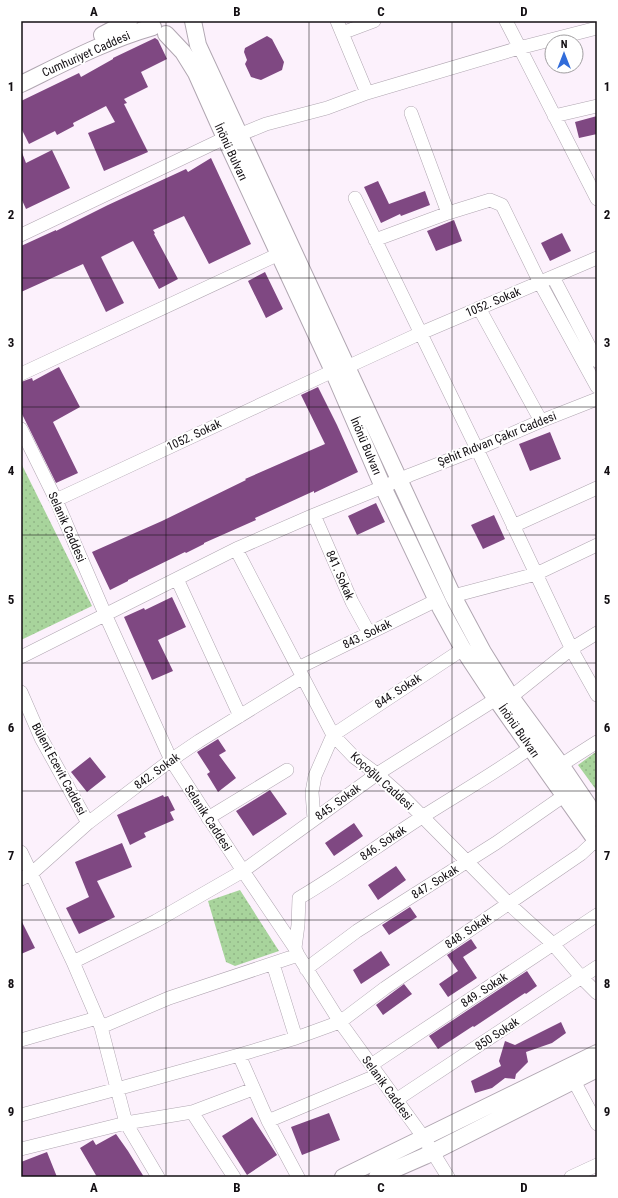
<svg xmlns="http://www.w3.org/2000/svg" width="618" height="1198" font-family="'Roboto Condensed',sans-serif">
<defs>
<pattern id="green-dots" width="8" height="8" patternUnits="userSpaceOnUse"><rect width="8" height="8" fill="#a8d49c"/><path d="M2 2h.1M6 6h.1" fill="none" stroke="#90b586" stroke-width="1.8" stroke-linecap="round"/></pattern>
</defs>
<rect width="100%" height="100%" fill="#fcf1fc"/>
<path fill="url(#green-dots)" d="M21 463 92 606 21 640Z
M597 751V791L578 765Z
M240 890 279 951 235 966 226 962 208 901Z"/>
<path fill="#7f4882" d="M267 36 272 39 284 62 282 70 261 80 251 77 245 64 247 60 244 52 245 48Z
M155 38 158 40 167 59 141 72 148 87 124 99 127 103 124 104 148 152 104 171 88 133 115 122 106 106 73 123 74 126 57 135 55 131 29 144 21 128V101L79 73 81 77 113 59V58Z
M597 116V134L579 138 575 122Z
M21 150 26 163 52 150 70 188 26 209 21 198Z
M211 158 251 244 209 264 184 216 153 230 155 233 154 234 178 279 159 289 133 241 101 257 124 303 106 312 83 264 21 292V246L56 230V231L108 205 186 169 188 172Z
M378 181 389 204 425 191 430 205 401 216 400 214 381 223 364 187Z
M454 220 462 241 436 251 427 231Z
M562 233 571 251 550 261 541 243Z
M265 272 283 309 266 318 248 281Z
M59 367 80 407 53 422 78 473 56 483 21 412V382L32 378 33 381Z
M318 387 337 425 358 472 314 493V491L255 518 256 520 204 543V544L186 553 185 552 128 580V581L110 590 92 552 162 521 246 480 245 479 325 444 301 395Z
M550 432 561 459 530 471 519 444Z
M376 503 385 522 357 535 348 516Z
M494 515 505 539 483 549 471 525Z
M172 597 186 627 158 640 173 671 152 680 124 617 144 608 145 610Z
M218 739 226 751 219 755 236 778 218 792 207 774 210 772 197 752Z
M90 757 106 777 87 792 71 772Z
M270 790 287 814 253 836 236 811Z
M163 795 164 797 168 796 175 810 170 812 174 820 144 833 146 837 130 845 117 815Z
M354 823 363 836 334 856 325 843Z
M122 843 132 867 97 881 115 917 79 934 66 908 89 897 75 862Z
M396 866 406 880 378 900 368 885Z
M410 907 417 917 389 935 382 925Z
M21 920 35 948 21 954Z
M471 939 477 948 463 957 477 978 448 997 439 984 458 971 447 955Z
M381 951 390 965 361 984 353 970Z
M527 971 537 986 526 994 525 993 474 1027 473 1026 438 1049 429 1036Z
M404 984 412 994 383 1015 376 1005Z
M561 1022 566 1033 552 1043 526 1052 528 1062 516 1074 515 1079 505 1078 492 1088 475 1093 471 1081 501 1066 499 1061 505 1041 515 1045Z
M329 1113 340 1140 302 1155 291 1127Z
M252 1117 277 1155 247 1175 222 1136Z
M116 1134 128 1151 144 1177H97L80 1148 93 1140 96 1145Z
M47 1152 57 1177H21V1162Z"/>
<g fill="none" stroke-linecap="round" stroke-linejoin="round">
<defs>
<path id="minor" d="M337 21 367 93
M506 21 597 199
M342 33 374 21
M411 113 448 213
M554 116 597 106
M239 135 266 124 327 108 367 93 519 48 597 28
M355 198 477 449 574 654 597 695
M21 235 225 138
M375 240 448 213 490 200 502 205 540 283 597 387
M553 277 597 361
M479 308 541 421
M347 367 421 333 597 258
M21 374 279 254
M21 429 56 500 105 614 171 760 243 871 295 948 298 955 340 1022 424 1138 448 1177
M56 500 333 371
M314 515 352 602 369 633
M513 526 597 488
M236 549 333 735 354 757 377 774 404 798 509 904 553 944 582 978 597 993
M177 579 240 716
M453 596 536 574 597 545
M21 657 236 549 314 515 383 487 410 475 477 449 541 421 597 399
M298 668 437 600
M21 692 41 738 88 823
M511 697 571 649 597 633
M561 765 597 742
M208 818 287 770
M314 819 312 792 315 776 333 735 463 649
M21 852 73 962 101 1027 126 1123 158 1177
M21 879 32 873 88 823 171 760 199 741 303 677
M295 948 298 925 299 898C342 873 381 843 422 817 458 794 495 773 530 748
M73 962 156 921 243 871 377 774 496 699
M273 964 296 1038
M306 969 357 931 496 843 565 795
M101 1027 169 998 298 955
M21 1040 97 1018
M239 1055 268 1121 298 1177
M371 1065 597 915
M574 1081 597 1124
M396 1100 597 967
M192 1112 234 1177
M21 1115 117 1089 239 1055 296 1038 340 1022 385 988 581 854 596 840
M268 1121 378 1075
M21 1149 126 1123 192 1112 253 1089
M571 1177 597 1165"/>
<path id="major" d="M193 21 198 45 453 596 483 652 511 697 561 765 597 818
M166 34 183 52 196 73 225 138 333 371 383 487 441 609 463 649 496 699 597 842
M102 35 129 21
M21 84C64 63 107 40 153 27
M343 1177 597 1053
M377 1177 425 1156 597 1069"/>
</defs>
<use href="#minor" stroke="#b0a6b1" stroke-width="14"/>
<use href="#major" stroke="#b0a6b1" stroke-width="18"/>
<use href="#minor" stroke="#fff" stroke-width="13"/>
<use href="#major" stroke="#fff" stroke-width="16"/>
</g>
<path fill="none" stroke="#130f13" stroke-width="1" stroke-opacity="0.55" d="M166 21V1177M309 21V1177M452 21V1177M21 150H597M21 278H597M21 407H597M21 535H597M21 663H597M21 791H597M21 920H597M21 1048H597"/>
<g text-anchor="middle" stroke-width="4" stroke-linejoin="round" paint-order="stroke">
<g font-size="12" fill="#130f13" stroke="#fff">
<text transform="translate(86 54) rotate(-24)" y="4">Cumhuriyet Caddesi</text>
<text transform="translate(231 152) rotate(65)" y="4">İnönü Bulvarı</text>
<text transform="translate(493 302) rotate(-23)" y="4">1052. Sokak</text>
<text transform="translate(194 435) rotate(-25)" y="4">1052. Sokak</text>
<text transform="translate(497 439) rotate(-22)" y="4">Şehit Rıdvan Çakır Caddesi</text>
<text transform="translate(366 446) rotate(67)" y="4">İnönü Bulvarı</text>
<text transform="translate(67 527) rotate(66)" y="4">Selanik Caddesi</text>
<text transform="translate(340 575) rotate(66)" y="4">841. Sokak</text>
<text transform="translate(367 634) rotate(-26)" y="4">843. Sokak</text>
<text transform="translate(398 691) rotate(-33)" y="4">844. Sokak</text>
<text transform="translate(519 731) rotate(55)" y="4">İnönü Bulvarı</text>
<text transform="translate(59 769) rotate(62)" y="4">Bülent Ecevit Caddesi</text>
<text transform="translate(157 771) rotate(-36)" y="4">842. Sokak</text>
<text transform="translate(382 781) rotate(42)" y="4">Koçoğlu Caddesi</text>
<text transform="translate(338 802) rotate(-36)" y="4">845. Sokak</text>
<text transform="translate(208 818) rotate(57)" y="4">Selanik Caddesi</text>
<text transform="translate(383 843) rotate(-34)" y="4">846. Sokak</text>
<text transform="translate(435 882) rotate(-32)" y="4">847. Sokak</text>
<text transform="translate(468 931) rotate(-34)" y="4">848. Sokak</text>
<text transform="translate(484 990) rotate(-33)" y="4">849. Sokak</text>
<text transform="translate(497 1034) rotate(-33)" y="4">850 Sokak</text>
<text transform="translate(387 1088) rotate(54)" y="4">Selanik Caddesi</text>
</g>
</g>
<rect width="618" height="1198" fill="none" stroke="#ffffff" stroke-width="44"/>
<g transform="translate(564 54)"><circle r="19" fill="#ffffff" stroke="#a19fa1"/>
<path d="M0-3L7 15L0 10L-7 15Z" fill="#316cda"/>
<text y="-6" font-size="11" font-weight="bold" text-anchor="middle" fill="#130f13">N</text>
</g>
<rect x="22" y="22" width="574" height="1154" fill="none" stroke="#130f13" stroke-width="1.5"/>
<g font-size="13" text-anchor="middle" font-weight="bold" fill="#130f13">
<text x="94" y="16">A</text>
<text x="237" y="16">B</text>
<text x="381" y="16">C</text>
<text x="524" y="16">D</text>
<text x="11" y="91">1</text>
<text x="607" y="91">1</text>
<text x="11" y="219">2</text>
<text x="607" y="219">2</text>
<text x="11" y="347">3</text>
<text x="607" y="347">3</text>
<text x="11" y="475">4</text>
<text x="607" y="475">4</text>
<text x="11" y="604">5</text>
<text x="607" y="604">5</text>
<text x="11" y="732">6</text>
<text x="607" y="732">6</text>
<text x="11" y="860">7</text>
<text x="607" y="860">7</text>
<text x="11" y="988">8</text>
<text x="607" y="988">8</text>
<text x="11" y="1116">9</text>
<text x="607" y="1116">9</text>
<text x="94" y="1192">A</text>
<text x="237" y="1192">B</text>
<text x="381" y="1192">C</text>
<text x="524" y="1192">D</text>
</g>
</svg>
